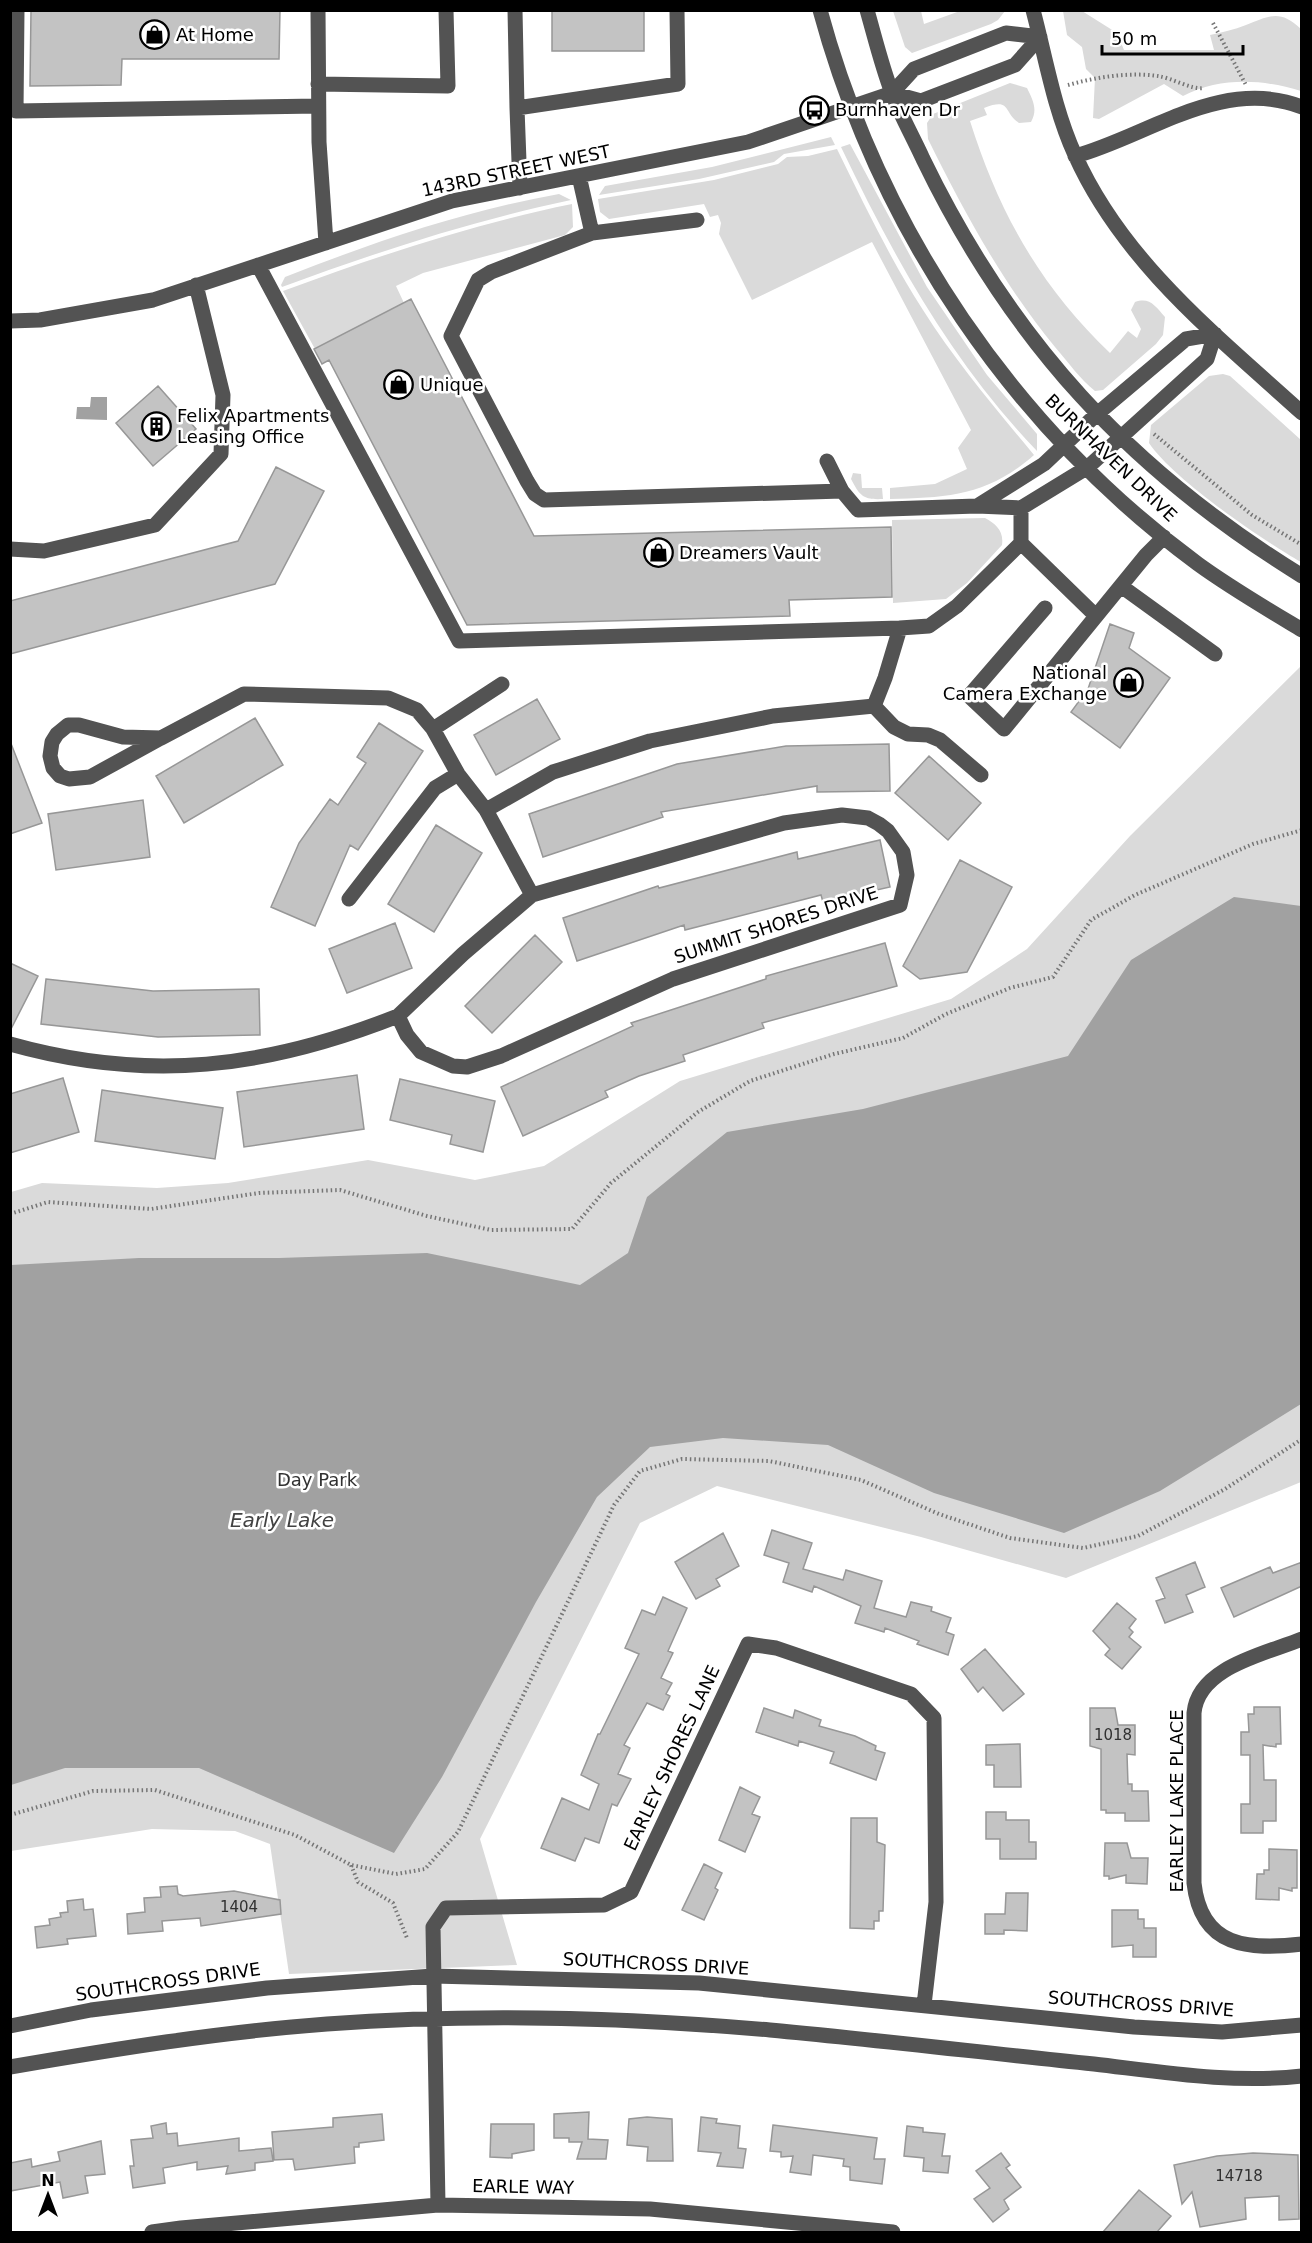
<svg xmlns="http://www.w3.org/2000/svg" width="1312" height="2243" font-family="'DejaVu Sans',sans-serif">
<rect width="100%" height="100%" fill="#fff"/>
<path fill="#dadada" d="M893 11H921L924 24 960 11H1005L998 20 991 24 912 53 905 47Z
M1063 11H1082L1117 33 1124 50H1214L1210 35C1222 32 1234 30 1246 25 1269 16 1280 9 1301 29V91C1262 79 1220 77 1183 96L1164 84 1099 119 1093 118 1095 78 1086 69 1082 47 1067 35Z
M1010 83 1027 88C1033 100 1038 110 1031 122L1019 123C1003 113 1012 97 984 108L987 115 970 121C999 213 1040 286 1110 353L1128 331 1137 338 1141 329 1131 310 1135 302C1150 297 1155 306 1165 317L1163 335 1156 344 1103 390 1095 391C1080 379 1068 362 1055 347 1003 284 964 212 928 139L927 123 933 114Z
M831 137 835 145 784 154 774 162 699 179 599 195 605 186 712 167Z
M850 144 927 287 987 375 1037 434V451C952 363 893 256 841 147Z
M837 149C864 204 890 259 923 310 956 362 995 408 1034 455 989 495 948 498 890 499V488L935 484 967 469 958 448 971 430 872 242 752 300 719 234 721 223 718 215 710 217 704 204 609 219 600 212 598 199 714 180 778 164 787 157 808 156Z
M559 194 571 200C471 221 377 252 282 287L281 285 285 277C374 242 464 211 559 194Z
M572 204 573 227 565 235 423 273 396 286 404 303 315 349 283 291C378 256 473 224 572 204Z
M1223 374 1230 376 1301 440V562C1261 539 1174 480 1149 443L1151 425 1209 376Z
M853 473 861 474 862 488H882L883 499C863 500 860 496 851 479Z
M985 518C996 524 1004 531 1002 545L967 583 946 599 893 603 892 520Z
M1301 666V1482L1066 1578 921 1537 717 1486 640 1523 480 1839 517 1965 289 1974 270 1844 235 1831 152 1829 11 1851V1192L42 1183 157 1188 228 1183 368 1160 475 1180 544 1166 680 1081 951 999 1027 949 1130 836Z"/>
<path fill="#a1a1a1" d="M91 397H107V420L76 419 77 407H90Z
M1234 897 1301 906V1404L1160 1491 1064 1533 934 1493 828 1445 723 1438 650 1447 597 1497 536 1602 442 1777 394 1853 199 1768H65L11 1785V1265L139 1258H279L427 1253 580 1285 628 1253 647 1197 727 1132 863 1109 1068 1056 1131 960Z"/>
<path fill="#c3c3c3" stroke="#979797" stroke-width="1.5" d="M31 10H280L279 59H122L121 85 30 86Z
M552 10H644V51H552Z
M411 299 534 536 891 527 892 597 789 600 790 616 467 625 329 360 322 364 314 349Z
M158 386 196 429 153 466 116 423Z
M276 467 324 491 275 584 10 654V601L238 541Z
M1110 624 1134 633 1129 648 1170 678 1120 748 1071 712 1088 689Z
M537 699 560 739 496 775 474 735Z
M255 718 283 765 184 823 156 776Z
M379 723 423 751 358 850 350 845 315 926 271 907 299 843 330 799 338 805 366 763 357 757Z
M10 741 42 823 10 834Z
M889 744 890 791 817 792V786L661 812 663 817 543 857 529 814 677 764 786 746Z
M929 756 981 803 948 840 895 793Z
M143 800 150 857 56 870 48 814Z
M436 825 482 853 434 932 388 904Z
M880 840 890 887 823 902 821 895 685 930 684 925 577 961 563 918 658 886 659 888 797 852 798 859Z
M960 860 1012 887 967 972 920 979 903 966Z
M395 923 412 968 347 993 329 949Z
M535 935 562 962 492 1033 465 1006Z
M885 943 897 986 762 1023 764 1028 683 1055 685 1061 639 1076 605 1091 608 1097 523 1136 501 1087 633 1026 631 1023 766 979V976Z
M10 963 38 976 10 1031Z
M46 979 153 991 259 989 260 1035 158 1037 41 1024Z
M357 1075 364 1129 244 1147 237 1092Z
M63 1078 79 1132 10 1153V1094Z
M400 1079 495 1101 483 1152 450 1144 452 1135 390 1120Z
M102 1090 223 1108 215 1159 95 1141Z
M772 1530 812 1543 803 1569 843 1580 846 1570 882 1581 874 1608 906 1617 911 1602 932 1607 931 1611 951 1618 946 1632 954 1635 948 1655 917 1644 919 1641 885 1628 884 1632 855 1623 861 1606 814 1586 812 1592 783 1582 789 1563 764 1555Z
M723 1533 739 1566 716 1579 720 1586 696 1599 675 1562Z
M1195 1562 1205 1587 1186 1595 1193 1612 1165 1623 1156 1601 1165 1598 1156 1578Z
M1302 1562V1586L1234 1617 1221 1588 1270 1567 1273 1573Z
M663 1597 687 1608 668 1651 673 1653 661 1678 672 1683 666 1694 670 1696 663 1710 647 1703 624 1745 630 1748 618 1774 631 1779 617 1806 612 1804 599 1843 585 1838 575 1861 541 1848 562 1798 589 1810 599 1784 581 1775 598 1734H600L639 1654 625 1648 642 1610 655 1615Z
M1117 1603 1136 1619 1129 1628 1133 1632 1129 1637 1141 1647 1122 1669 1105 1655 1110 1649 1093 1631Z
M985 1649 1024 1694 1003 1711 983 1687 978 1692 961 1669Z
M1254 1707H1280L1281 1744H1276V1747L1263 1745 1264 1780H1276V1821H1263V1833H1241V1804H1250V1755H1241V1732H1249L1248 1714H1254Z
M764 1708 793 1718 795 1710 821 1720 819 1726 855 1736 876 1746 875 1750 885 1753 876 1780 830 1763 834 1752 799 1741 798 1746 756 1732Z
M1090 1708H1115L1118 1725H1135V1755L1127 1754 1128 1784H1132V1791H1148L1149 1821H1125V1813H1106V1810H1101V1749L1090 1746Z
M1020 1744 1021 1787H994V1765H986V1745Z
M740 1787 760 1797 752 1814 760 1817 745 1852 719 1840Z
M986 1812H1006V1820H1029V1842H1036V1859H1000V1839H986Z
M851 1818H877V1842L885 1845 883 1911H879V1921H874V1929L850 1928Z
M1105 1843H1127L1131 1858H1148L1147 1884 1126 1883V1875L1109 1879V1876H1104Z
M1269 1849 1297 1850V1888H1292V1891L1279 1888V1900L1256 1899 1257 1874H1264V1870H1269Z
M704 1864 722 1873 715 1888 718 1890 704 1920 682 1910Z
M177 1886 178 1894 183 1896 234 1891 280 1900 281 1914 201 1926 200 1918 162 1921 163 1931 128 1934 127 1914 145 1912 144 1898 161 1897 160 1887Z
M1006 1893H1028L1027 1931 1004 1930V1934H985V1914H1005Z
M83 1899 84 1910 93 1909 96 1936 67 1939 68 1944 37 1948 35 1927 50 1925 49 1919 61 1917 60 1913 68 1912 67 1901Z
M1112 1910H1138V1919H1144V1928H1156V1957H1133V1945L1112 1947Z
M589 2112 588 2139 608 2140 606 2159H577L582 2142H569V2138H554V2114Z
M382 2114 384 2140 359 2143V2147H354L355 2163 295 2170 293 2159 274 2160 272 2132 333 2127V2118Z
M647 2117 672 2119 673 2161H647L648 2147 627 2145 629 2119Z
M701 2117 717 2119 716 2123 740 2126 738 2148 746 2149 743 2168 717 2166 721 2153 698 2151Z
M166 2123 167 2134 177 2133 178 2146 239 2138V2151L271 2148 273 2161 255 2163V2170L226 2174 228 2166 197 2170V2162L163 2168 165 2183 133 2188 130 2166H134L131 2140 153 2138 151 2126Z
M491 2124H534V2150L512 2154V2158L490 2157Z
M773 2125 877 2138 874 2159H885L882 2184 850 2180V2167L843 2166 844 2159 813 2155 811 2175 790 2172 793 2156 781 2157V2152L770 2151Z
M907 2126 923 2128V2132L945 2134 942 2156H950L948 2173 923 2171 924 2158 904 2156Z
M101 2141 105 2174 85 2176 88 2193 63 2198 60 2182 10 2191V2163L31 2159 32 2167 60 2161 58 2152Z
M1001 2153 1010 2165 1006 2168 1021 2187 1004 2200 1009 2209 993 2222 974 2199 990 2188 976 2171Z
M1253 2153 1298 2155 1299 2219 1279 2220V2196L1245 2198 1246 2219 1200 2227 1192 2192 1182 2204 1174 2165 1217 2156Z
M1139 2190 1171 2216 1157 2232H1103Z"/>
<g fill="none" stroke-linecap="round" stroke-linejoin="round">
<path stroke="#757575" stroke-width="4" stroke-dasharray="1.5 3" stroke-linecap="butt" d="M1213 23 1246 85
M1068 85C1097 77 1128 72 1158 76 1172 78 1192 90 1203 88
M1154 434 1252 515 1302 545
M10 1214 48 1202 151 1209 259 1193 340 1190 427 1216 491 1230 572 1229 611 1183 698 1112 750 1081 834 1054 903 1038 946 1014 1010 988 1053 977 1091 920 1135 895 1253 844 1302 830
M10 1815 93 1791 155 1790 295 1835 351 1865 396 1874 425 1869 458 1832 614 1505 640 1471 682 1459 769 1461 861 1480 939 1514 1010 1538 1083 1548 1138 1536 1225 1489 1302 1439
M351 1865 358 1882 393 1903 407 1938"/>
<path stroke="#535353" stroke-width="15" d="M17 10 16 111 318 106
M318 10 319 142 326 243
M515 10 517 108
M820 10C880 231 1014 428 1198 564 1231 588 1267 609 1302 630
M867 10C875 38 882 67 892 93 901 116 913 137 923 159 1011 341 1130 470 1302 576
M1033 10C1046 59 1054 109 1075 155 1123 262 1216 335 1302 413
M318 84 448 86 446 10
M892 93 921 101 1015 65 1040 37
M1075 156C1148 136 1222 76 1302 107
M579 176 592 233 491 272 478 280 451 336 527 481 535 494 544 500 842 491 858 510 977 506 1021 508 1088 467 1207 359 1215 334 1186 339 1097 414 1044 464 977 506
M520 188 517 108 678 84 677 10
M592 233 697 220
M258 265 459 641 900 628
M10 321 40 320 153 300 452 201 748 142 892 93 914 69 1006 33 1040 37
M827 461 842 491
M1021 543 1096 616
M10 549 44 551 155 525 221 454 223 395 196 285
M1121 586 1215 654
M1045 608 969 696 1004 729 1146 555 1164 537
M874 706 885 678 900 628 929 626 957 606 1021 543V508
M433 729 502 684
M161 738 90 777 69 779 60 776 53 768 50 756 52 742 57 734 68 725H79L123 737 161 738 244 694 388 698 417 710 433 729 458 774 486 810 532 895
M486 810 553 772 650 741 773 716 874 706 894 727 908 734 928 735 940 740 981 775
M349 899 435 788 458 774
M10 1044C149 1083 266 1068 398 1016L407 1035 421 1052 453 1066 467 1067 501 1056 673 979 900 905 907 875 903 852 888 831 879 824 868 818 842 815 784 823 532 895 463 954 398 1016
M1302 1639C1265 1654 1198 1667 1194 1713V1883C1201 1948 1249 1950 1302 1944
M10 2026 91 2010 267 1988 433 1976 699 1983 1134 2027 1222 2032 1302 2025
M10 2067C115 2049 220 2032 327 2024 474 2013 623 2017 770 2030 878 2040 986 2053 1094 2064 1162 2072 1233 2084 1302 2076
M438 2205 433 1927 446 1908 604 1905 631 1892 748 1644 776 1648 911 1694 934 1718 936 1902 924 2005
M152 2232 181 2228 438 2205 650 2209 893 2232"/>
</g>
<defs>
<symbol id="shop-ring" viewBox="-11 -11 22 22"><circle r="9.5" fill="#fff" stroke="#000" stroke-width="1.5"/><path d="M-5-2.5h2.3a2.7 3.5 0 0 1 5.4 0H5L5.5 6h-11ZM-1.5-2.5h3a1.5 2.3 0 0 0-3 0Z" fill="#000"/></symbol>
<symbol id="bus-ring" viewBox="-11 -11 22 22"><circle r="9.5" fill="#fff" stroke="#000" stroke-width="1.5"/><path d="M-5-6H5V4H4V6H2V4H-2V6H-4V4H-5ZM-3.5-4V0h7V-4ZM-3.5 1.2v1.5H-2V1.2ZM2 1.2v1.5H3.5V1.2Z" fill="#000"/></symbol>
<symbol id="building-ring" viewBox="-11 -11 22 22"><circle r="9.5" fill="#fff" stroke="#000" stroke-width="1.5"/><path d="M-4-6H4V6H1V3H-1V6H-4ZM-2.5-4.3h1.7v1.8h-1.7ZM.8-4.3h1.7v1.8H.8ZM-2.5-1h1.7V.8h-1.7ZM.8-1h1.7V.8H.8Z" fill="#000"/></symbol>
</defs>
<g fill-rule="evenodd">
<use href="#shop-ring" x="138" y="18" width="33" height="33"/>
<use href="#bus-ring" x="798" y="94" width="33" height="33"/>
<use href="#shop-ring" x="382" y="368" width="33" height="33"/>
<use href="#building-ring" x="140" y="410" width="33" height="33"/>
<use href="#shop-ring" x="642" y="536" width="33" height="33"/>
<use href="#shop-ring" x="1112" y="666" width="33" height="33"/>
</g>
<g text-anchor="middle" stroke-width="5" stroke-linejoin="round" paint-order="stroke">
<g font-size="15" fill="#313131">
<text x="1113" y="1740">1018</text>
<text x="239" y="1912">1404</text>
<text x="1239" y="2181">14718</text>
</g>
<g font-size="18" fill="#000" stroke="#fff" text-anchor="start">
<text x="176" y="41">At Home</text>
<text x="835" y="116">Burnhaven Dr</text>
<text x="420" y="391">Unique</text>
<text x="177" y="422">Felix Apartments<tspan x="177" dy="21">Leasing Office</tspan></text>
<text x="679" y="559">Dreamers Vault</text>
<text x="1107" y="679" text-anchor="end">National<tspan x="1107" dy="21">Camera Exchange</tspan></text>
</g>
<g font-size="18" fill="#000" stroke="#fff">
<text transform="translate(516 171) rotate(-12)" y="6">143RD STREET WEST</text>
<text transform="translate(1111 458) rotate(44)" y="6">BURNHAVEN DRIVE</text>
<text transform="translate(776 925) rotate(-18)" y="6">SUMMIT SHORES DRIVE</text>
<text transform="translate(672 1758) rotate(-65)" y="6">EARLEY SHORES LANE</text>
<text transform="translate(1177 1801) rotate(-90)" y="6">EARLEY LAKE PLACE</text>
<text transform="translate(656 1964) rotate(3)" y="6">SOUTHCROSS DRIVE</text>
<text transform="translate(168 1982) rotate(-8)" y="6">SOUTHCROSS DRIVE</text>
<text transform="translate(1141 2004) rotate(4)" y="6">SOUTHCROSS DRIVE</text>
<text transform="translate(523 2187) rotate(1)" y="6">EARLE WAY</text>
</g>
<g font-size="18" fill="#313131" stroke="#fff">
<text x="317" y="1486">Day Park</text>
</g>
<g font-size="20" font-style="italic" fill="#424242" stroke="#fff">
<text x="282" y="1527">Early Lake</text>
</g>
</g>
<rect width="1312" height="2243" fill="none" stroke="#000000" stroke-width="24"/>
<g transform="translate(48 2195)" stroke="#ffffff" stroke-width="4.5" paint-order="stroke">
<path d="M0-4.5L10 22L0 15L-10 22Z" fill="#000000"/>
<text y="-9" font-size="16" font-weight="bold" text-anchor="middle" fill="#000000">N</text>
</g>
<path d="M1102 45v9h141v-9" fill="none" stroke="#000000" stroke-width="3"/>
<text x="1111" y="45" font-size="18" fill="#000000" stroke="#ffffff" stroke-width="4.5" paint-order="stroke">50 m</text>
</svg>
